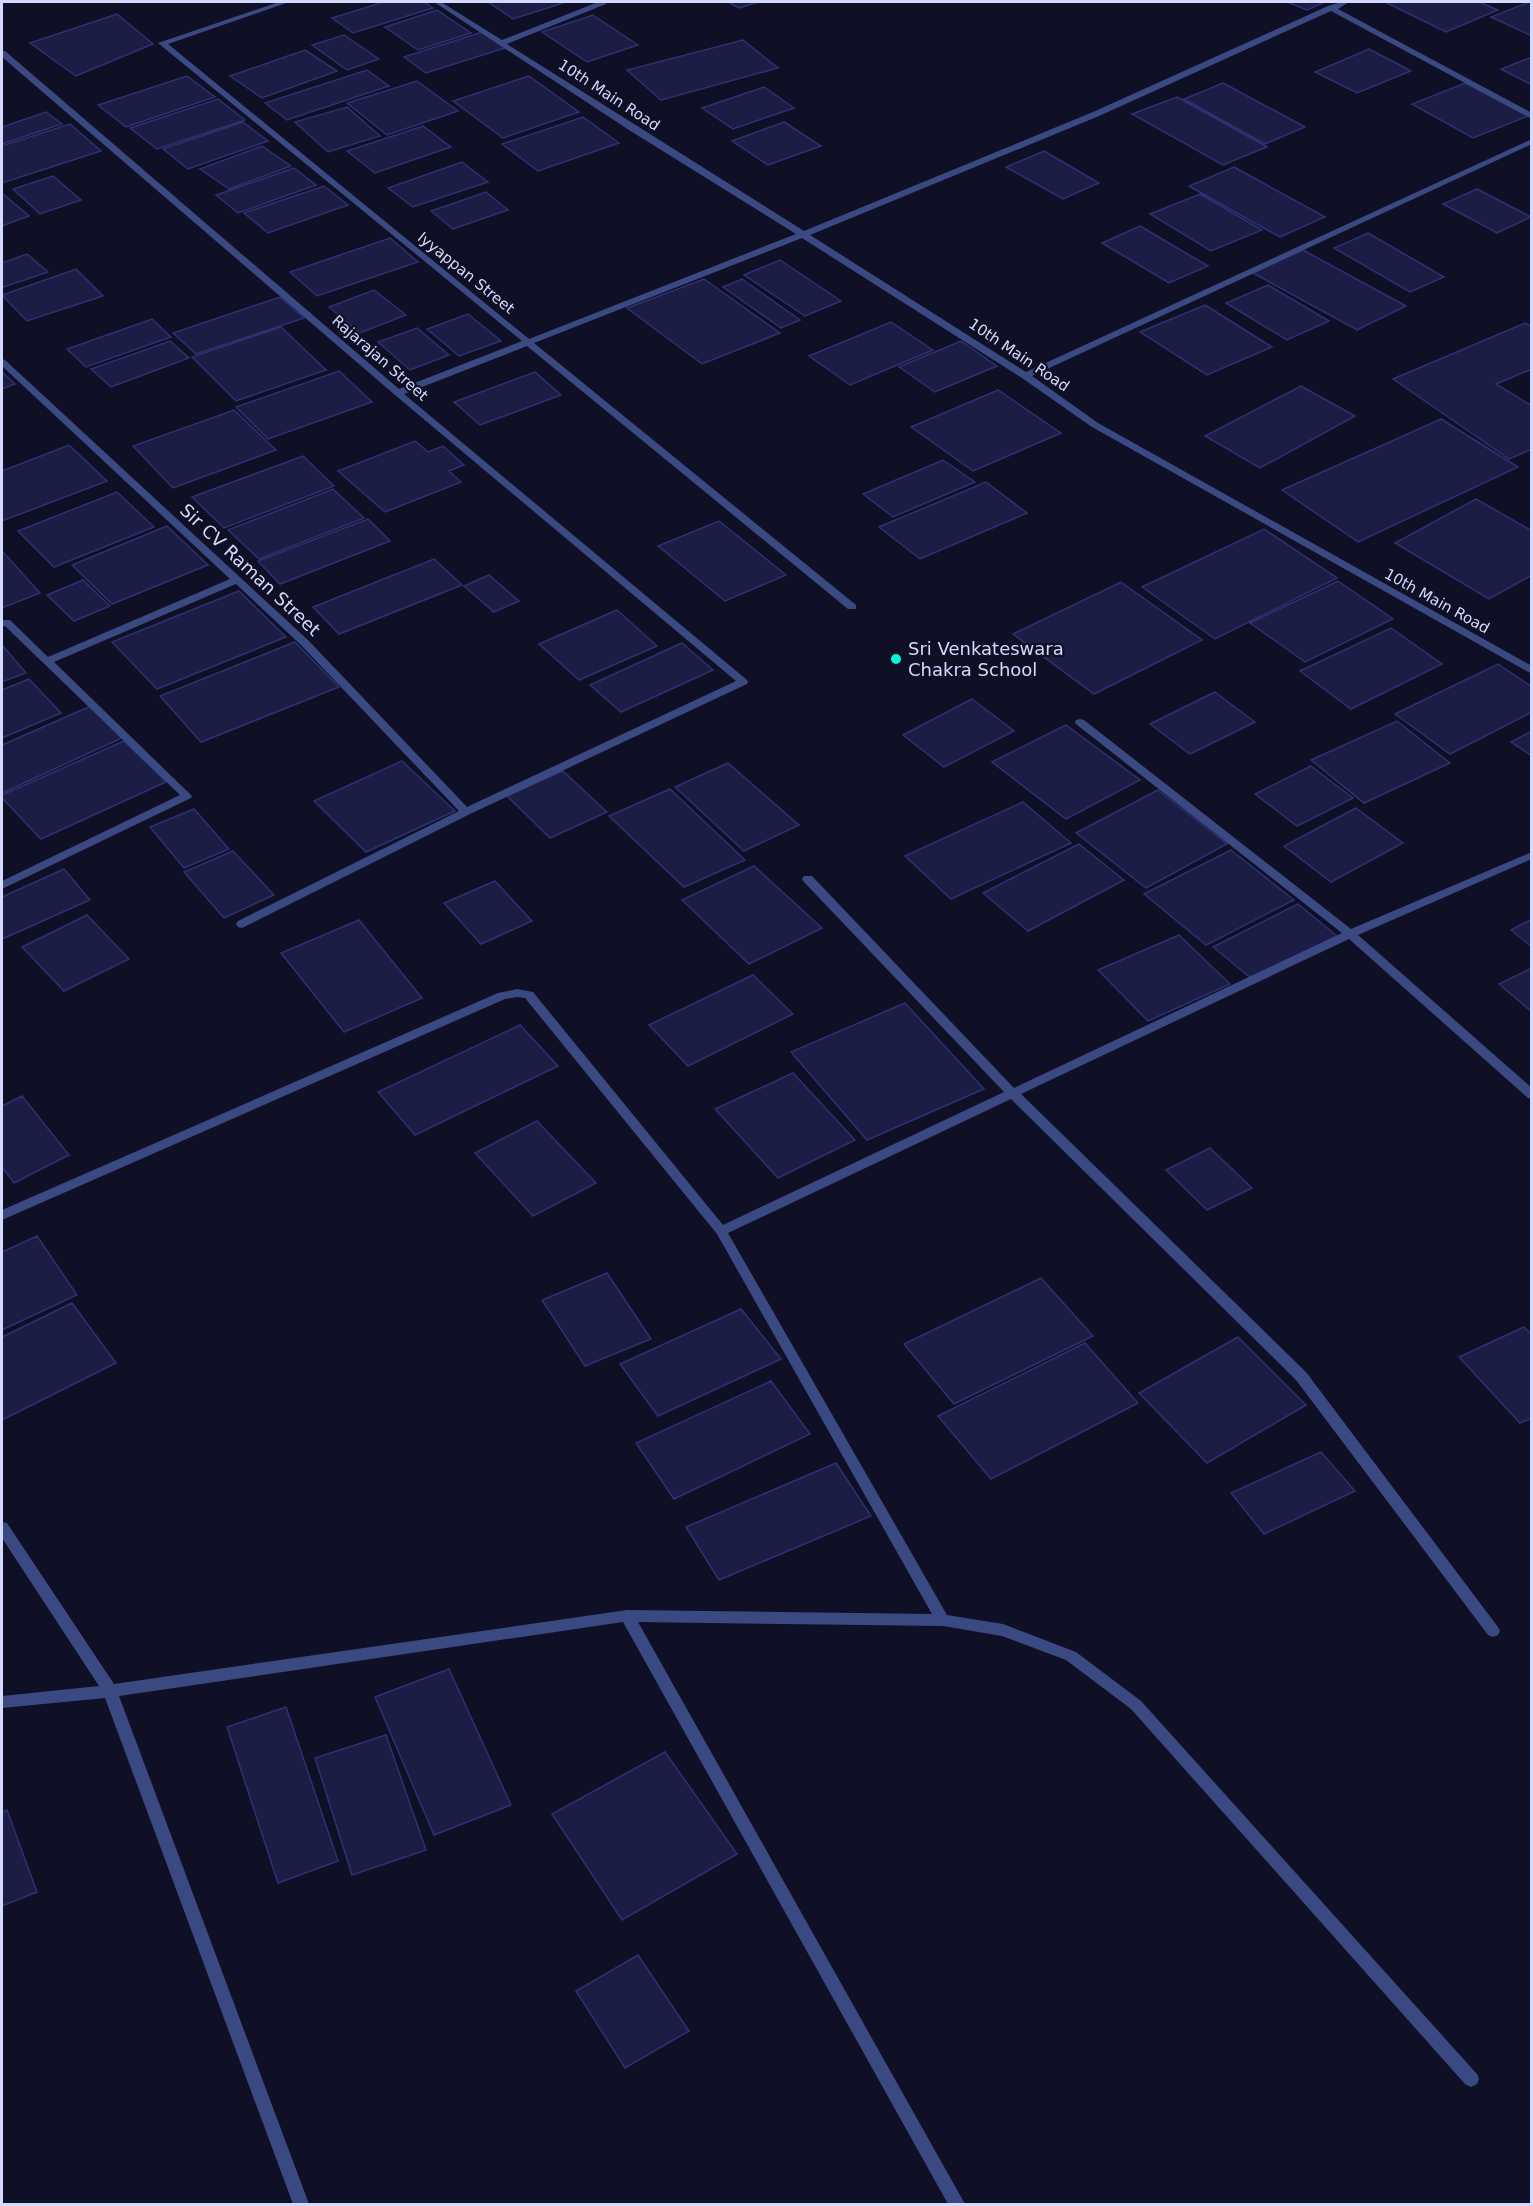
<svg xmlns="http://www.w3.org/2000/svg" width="1533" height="2206" font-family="'DejaVu Sans',sans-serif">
<rect width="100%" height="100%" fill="#0f1025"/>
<path fill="#1c1d45" stroke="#2e3171" stroke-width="1.5" d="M384 2H424L433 8 353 33 332 18Z
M488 2H566L513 19Z
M728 2H759L739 8Z
M1287 2H1325L1307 10Z
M1385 2H1479L1498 10 1446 32Z
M1529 2H1532V36L1491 17Z
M437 10 471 33 418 50 385 27Z
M117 14 153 44 76 76 30 43Z
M593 15 638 45 587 62 542 32Z
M482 32 505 48 426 73 404 57Z
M344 35 379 59 347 70 312 45Z
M743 40 778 68 661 100 627 70Z
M1369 49 1411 71 1357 93 1315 72Z
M305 50 337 71 262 98 230 76Z
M1532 57V85L1501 69Z
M367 70 389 86 287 120 265 103Z
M187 76 215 97 126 127 98 105Z
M529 76 579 112 503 138 453 101Z
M417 81 458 111 387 135 347 103Z
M1223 83 1305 127 1265 144 1184 99Z
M1465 83 1528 116 1473 138 1412 104Z
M764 87 794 108 733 129 702 108Z
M1177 97 1267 147 1223 165 1132 114Z
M218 99 245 120 157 149 130 128Z
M347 107 380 136 328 152 295 122Z
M46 112 62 124 2 144V127Z
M583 117 619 143 538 171 502 144Z
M243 122 268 141 188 169 163 149Z
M784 122 821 146 768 165 732 141Z
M70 124 101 151 2 183V146Z
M423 126 451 147 375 173 347 151Z
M262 146 291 166 229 189 200 169Z
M1044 151 1099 183 1063 199 1006 167Z
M462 162 488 182 413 207 388 188Z
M1234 167 1325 217 1280 237 1189 186Z
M294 168 316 185 238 213 216 195Z
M53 176 81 200 40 214 13 189Z
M324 186 348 205 268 233 244 213Z
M1477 189 1531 217 1497 233 1443 204Z
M486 192 508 210 453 229 431 211Z
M2 193 29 216 2 226Z
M1200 194 1262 230 1211 251 1150 214Z
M1140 226 1208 266 1169 283 1102 243Z
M1368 233 1444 277 1410 292 1334 248Z
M390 238 418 262 317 296 290 272Z
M1303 250 1406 306 1357 330 1253 273Z
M27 254 48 272 4 287 2 285V263Z
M780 260 841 301 805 316 744 275Z
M76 269 103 296 27 321 2 295Z
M704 279 780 333 702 364 627 308Z
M742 279 800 320 781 328 723 287Z
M1268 285 1329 321 1287 340 1226 303Z
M374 290 406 315 360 333 329 307Z
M280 297 304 318 196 354 173 333Z
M1205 305 1272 347 1207 375 1140 332Z
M468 314 501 341 459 356 427 329Z
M152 319 171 337 86 367 67 349Z
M891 322 933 350 850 385 809 356Z
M1525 323 1532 327V369L1496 384 1532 406V449L1509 459 1393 379Z
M281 327 326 370 236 401 192 357Z
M417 328 449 355 410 370 378 342Z
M170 341 189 358 111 387 91 369Z
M961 341 997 366 935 392 899 367Z
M339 371 372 402 268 439 236 407Z
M2 372 15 384 2 389Z
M535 372 561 395 480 425 454 402Z
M1301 386 1355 416 1260 468 1205 436Z
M998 390 1061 433 973 471 911 427Z
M234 410 276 450 173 488 133 446Z
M1441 419 1518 467 1358 542 1282 490Z
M415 441 428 452 443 446 464 465 449 471 461 482 385 512 338 471Z
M69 445 107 481 2 521V471Z
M303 456 334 486 224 528 192 497Z
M943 460 975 482 893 517 863 494Z
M986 482 1027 513 920 559 879 527Z
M333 489 364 518 259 559 228 530Z
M117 492 154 527 54 567 18 531Z
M1476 499 1532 531V575L1489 599 1395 543Z
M368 519 390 541 280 584 258 561Z
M719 521 786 575 725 601 658 546Z
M167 526 208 565 112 604 72 565Z
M1264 529 1337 578 1215 639 1142 587Z
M2 551 40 593 2 608Z
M434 559 462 585 339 634 313 607Z
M489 575 519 601 494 612 464 586Z
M83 580 110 606 74 621 47 595Z
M1338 581 1393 619 1305 662 1250 623Z
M1121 582 1202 640 1094 694 1013 634Z
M239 591 286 637 157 689 112 642Z
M617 610 657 646 579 680 539 644Z
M1391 628 1442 664 1351 709 1300 671Z
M295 642 339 687 201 742 160 696Z
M682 643 713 670 621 712 590 685Z
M2 645 26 673 2 682Z
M1498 664 1532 687V712L1450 754 1395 714Z
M29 679 61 713 2 738V690Z
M1215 692 1255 722 1190 754 1150 724Z
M972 699 1014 731 944 767 903 735Z
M91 706 124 737 2 793V745Z
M1397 721 1450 763 1364 803 1311 760Z
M1066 725 1140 780 1066 819 992 762Z
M1532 731V756L1511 742Z
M124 741 166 782 41 839 2 798V795Z
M402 761 455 811 366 852 314 801Z
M728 763 799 825 744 851 675 787Z
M1311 766 1353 798 1297 826 1255 794Z
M563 771 607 812 550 838 507 796Z
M670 789 745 860 684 887 609 816Z
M1158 790 1227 844 1146 888 1076 833Z
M1023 802 1071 843 951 899 905 856Z
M1356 808 1403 843 1331 882 1284 846Z
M194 809 229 849 184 868 150 827Z
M1079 844 1124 880 1028 931 983 893Z
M1231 850 1294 900 1206 945 1144 894Z
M233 851 274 895 224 918 184 872Z
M754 866 822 928 749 964 682 900Z
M64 869 90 900 2 939V897Z
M495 881 532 921 481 944 444 903Z
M1298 904 1337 936 1252 979 1213 947Z
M87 915 129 959 64 991 22 947Z
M1532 919V947L1511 930Z
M359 920 422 998 344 1032 281 953Z
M1179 935 1230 984 1148 1021 1098 970Z
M1532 968V1012L1499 984Z
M753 975 793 1014 688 1066 649 1025Z
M905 1003 984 1089 867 1140 791 1052Z
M520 1025 558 1066 415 1135 378 1092Z
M793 1073 855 1140 778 1178 715 1109Z
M22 1096 69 1155 14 1183 2 1167V1106Z
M537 1121 596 1183 533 1216 475 1153Z
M1210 1148 1252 1188 1207 1210 1166 1170Z
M37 1236 77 1295 2 1330V1252Z
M607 1273 651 1339 585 1366 542 1300Z
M1041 1278 1093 1336 954 1404 904 1344Z
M72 1303 116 1363 2 1420V1337Z
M741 1309 781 1359 658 1416 620 1364Z
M1524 1327 1532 1335V1418L1520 1423 1459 1357Z
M1238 1337 1306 1405 1207 1463 1139 1393Z
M1085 1343 1138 1403 991 1479 938 1416Z
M771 1381 810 1434 674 1499 636 1443Z
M1321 1452 1355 1491 1264 1534 1231 1493Z
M836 1463 871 1516 719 1580 686 1527Z
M449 1669 511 1805 434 1835 375 1697Z
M286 1707 338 1861 278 1883 227 1727Z
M386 1735 426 1850 352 1875 315 1758Z
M665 1752 737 1854 622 1920 552 1814Z
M7 1810 37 1892 2 1906V1812Z
M638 1955 689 2031 625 2068 576 1991Z"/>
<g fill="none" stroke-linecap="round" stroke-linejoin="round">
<path fill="#3b4983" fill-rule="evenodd" d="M279 2H289L168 44 529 339 796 234 629 130 434 2H441L502 40 598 2H606V4L507 44 804 231 1093 112 1328 6 1341 2H1349L1338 9 1532 113V119L1331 11 1099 116 810 235 1026 372 1532 139V144L1032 376 1098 423 1532 666V674L1092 427 1022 378 802 238 534 343 856 605V609H848L527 346 404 394 747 680 748 682 747 684 470 814 242 928 238 927 236 924 238 921 459 811 301 645 236 584 54 662 192 796 191 798 2 889V881L180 795 5 626 2 627V620H10L48 657 230 579 2 366V359L5 360 309 641 467 807 736 681 395 395 2 57V51H5L399 389 522 341 158 43Z
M1080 719 1084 720 1351 929 1532 852V859L1358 935 1532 1088V1099L1528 1098 1349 939 1021 1094 1306 1372 1498 1627 1500 1631 1498 1635 1493 1637 1488 1635 1296 1380 1011 1099 728 1233 947 1615 1003 1624 1076 1652 1141 1701 1477 2074 1479 2079 1477 2084 1471 2087 1465 2084 1131 1709 1066 1660 1002 1636 943 1626 638 1622 965 2204H948L623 1622 119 1696 309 2204H293L105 1698 2 1708V1696L99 1686 2 1538V1522L7 1523 114 1684 627 1610 932 1614 717 1234 525 998 517 997 505 999 2 1220V1210L498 993 517 989 533 992 723 1225 1004 1092 804 882 802 879 804 876H812L1014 1088 1342 933 1076 724 1075 722 1076 720Z"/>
</g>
<circle fill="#05f9d8" stroke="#0f1025" stroke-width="2" cx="896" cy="659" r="6"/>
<g text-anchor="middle" stroke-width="4.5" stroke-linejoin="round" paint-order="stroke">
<g font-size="15" fill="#d4d9fe" stroke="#0f1025">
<text transform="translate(609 95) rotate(33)" y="5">10th Main Road</text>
<text transform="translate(466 273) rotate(39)" y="5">Iyyappan Street</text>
<text transform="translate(1019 355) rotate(34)" y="5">10th Main Road</text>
<text transform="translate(380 358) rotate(41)" y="5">Rajarajan Street</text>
<text transform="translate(1437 601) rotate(29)" y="5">10th Main Road</text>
</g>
<g font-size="18" fill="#d4d9fe" stroke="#0f1025">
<text transform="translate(250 570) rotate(43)" y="6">Sir CV Raman Street</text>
</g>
<g font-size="18" fill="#d4d9fe" stroke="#0f1025" text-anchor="start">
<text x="908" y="655">Sri Venkateswara<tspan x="908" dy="21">Chakra School</tspan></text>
</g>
</g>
<rect width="1533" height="2206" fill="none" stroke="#d4d9fe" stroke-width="6"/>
</svg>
